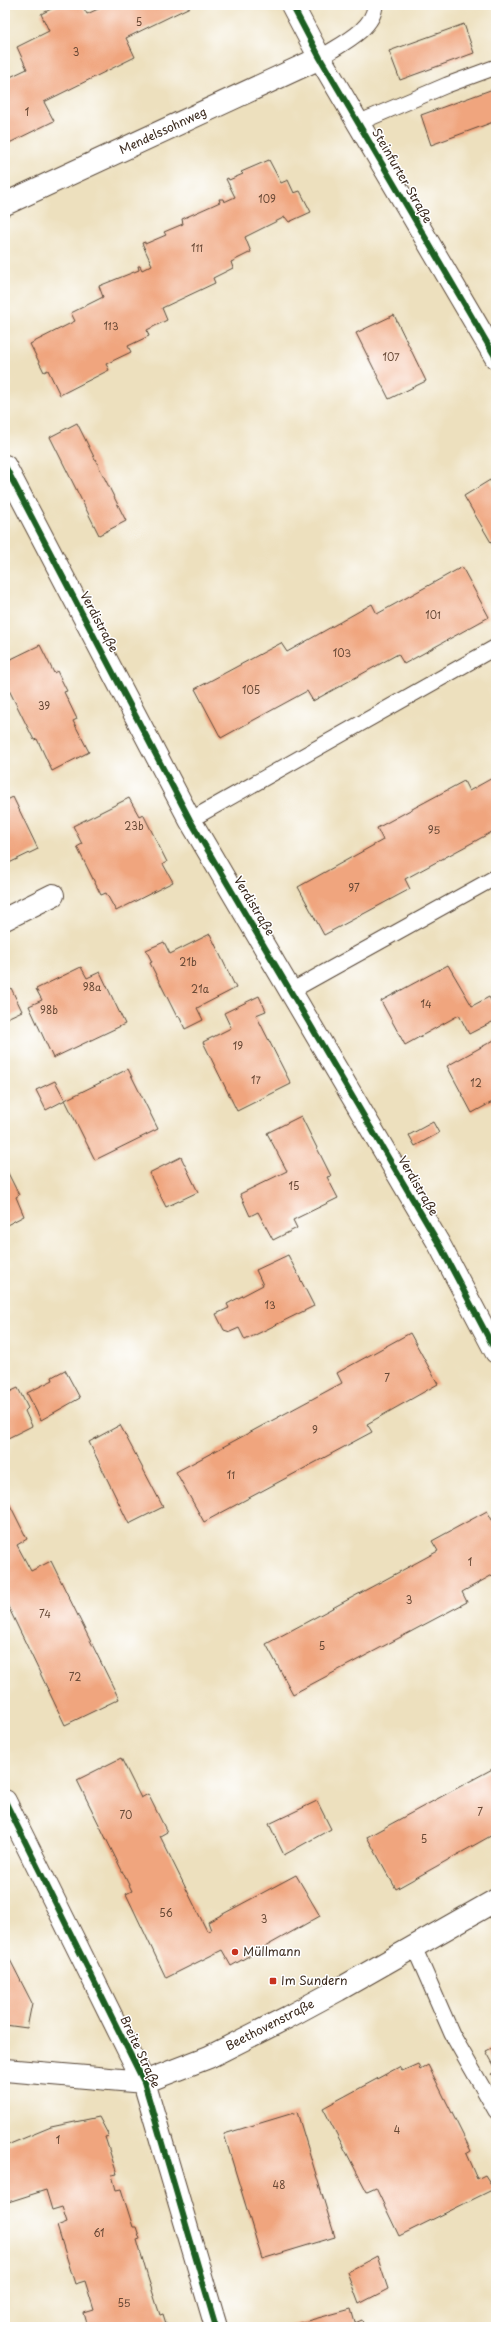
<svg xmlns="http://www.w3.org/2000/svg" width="501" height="2332" font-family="'Playpen Sans',sans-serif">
<rect width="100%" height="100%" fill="#fff"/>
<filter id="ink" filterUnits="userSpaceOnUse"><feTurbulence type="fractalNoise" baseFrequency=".025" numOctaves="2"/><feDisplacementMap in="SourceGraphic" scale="8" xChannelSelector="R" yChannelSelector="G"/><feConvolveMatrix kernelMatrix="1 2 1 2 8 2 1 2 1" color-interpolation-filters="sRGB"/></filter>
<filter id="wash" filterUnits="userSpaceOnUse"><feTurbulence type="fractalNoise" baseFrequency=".012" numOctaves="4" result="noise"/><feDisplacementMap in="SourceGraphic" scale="16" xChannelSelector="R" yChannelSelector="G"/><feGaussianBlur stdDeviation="0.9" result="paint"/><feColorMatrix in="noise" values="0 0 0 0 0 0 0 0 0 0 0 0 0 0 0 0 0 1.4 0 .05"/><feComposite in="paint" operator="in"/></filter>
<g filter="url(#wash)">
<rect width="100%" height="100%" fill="#ede0be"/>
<g id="blocks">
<path fill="#f0a57e" d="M59 5H82L87 14 107 5H194L126 38 135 57 44 102 54 121 5 145V76L6 79 27 69 17 47 49 31 41 14Z
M464 24 474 53 400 80 389 51Z
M496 88V121L431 145 421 115Z
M269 160 281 183 288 180 294 193 300 191 311 212 289 222 285 217 245 237 251 252 231 262 233 268 213 278 215 283 162 308 167 320 147 330 149 336 128 346 131 352 106 364 109 370 60 395 48 370 44 372 30 344 75 321 71 313 103 297 99 286 139 270 138 266H140L142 270 152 265 142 243 145 242V244L166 235 164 232 183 224 182 219 220 202 219 199H223L224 202 235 197 226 179 228 178 229 180 243 174 241 172Z
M394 315 426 381 389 399 356 333Z
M77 423 126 521 99 535 50 437Z
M490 480 496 491V551L464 496Z
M462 567 489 617 404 664 398 654 313 701 307 691 221 738 195 689 281 643 287 652 372 604 377 614Z
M40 645 54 673 57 671 67 691 64 692 77 719 73 721 89 752 52 771 37 739 34 740 5 682V662Z
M496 776V839L492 832 405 879 410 889 324 935 298 887 383 840 377 828 464 781 469 791Z
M13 797 38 849 5 865V801Z
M129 798 139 816 143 814 167 862 163 864 173 882 116 911 106 893 101 895 77 847 82 844 73 826Z
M210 934 236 988 197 1008 203 1020 185 1029 179 1016 177 1017 150 963 152 962 146 950 164 942 170 954Z
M448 965 472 1006 489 997 496 1009V1020L469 1034 459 1015 405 1045 381 1001Z
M81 967 87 978 100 972 125 1024 53 1058 29 1006 42 1000 36 989Z
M11 988 22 1011 7 1018 5 1013V991Z
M259 996 266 1011 256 1015 291 1084 237 1111 203 1042 231 1028 224 1013Z
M496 1039V1100L472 1113 447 1066Z
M128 1069 158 1129 95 1160 65 1100Z
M55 1081 65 1100 46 1110 36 1090Z
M301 1116 331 1176 327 1177 338 1198 293 1220 297 1228 273 1240 258 1212 250 1216 240 1194 287 1171 267 1133Z
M433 1122 439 1133 415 1146 409 1135Z
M181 1157 198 1192 166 1207 149 1173Z
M5 1167 19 1195 16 1197 24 1216 5 1226Z
M288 1255 314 1306 245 1340 239 1328 230 1332 224 1330 216 1314 229 1308 227 1304 263 1285 256 1270Z
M410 1333 438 1384 367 1424 372 1432 204 1522 176 1472 342 1383 337 1373Z
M65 1370 80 1398 41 1420 27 1393 53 1380 52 1377Z
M18 1388 28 1408 25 1411 32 1426 6 1439 5 1394Z
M120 1425 163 1507 129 1524 89 1442Z
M5 1495 27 1539 17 1545 31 1571 51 1561 119 1699 65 1725 5 1600Z
M487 1511 496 1527V1573L462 1592 467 1602 293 1694 266 1644 438 1551 432 1541Z
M121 1758 141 1798 148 1794 167 1832 160 1836 207 1931 211 1930 208 1922 296 1875 320 1916 231 1966 222 1950 166 1978 126 1894 132 1891 77 1780Z
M496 1767V1833L396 1889 367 1837Z
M317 1801 331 1829 284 1855 269 1824Z
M5 1950 32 2003 27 2028 5 2025Z
M496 2046V2069L486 2051Z
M418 2064 420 2070 428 2065 471 2151 466 2154 477 2179 485 2175 494 2189 399 2236 376 2188 367 2192 323 2108 399 2067 402 2071Z
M496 2072V2082L491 2074Z
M297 2112 335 2237 262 2259 224 2134Z
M99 2117 109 2136 105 2137 117 2174 112 2175 116 2190 121 2189 133 2227H136L140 2239 137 2240 148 2278 160 2315 163 2314 167 2327H88L84 2313 94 2310 85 2281 75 2284 57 2226 67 2222 62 2207 52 2210 46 2190 5 2203V2146L51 2127Z
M377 2256 388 2289 359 2304 347 2272Z
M351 2309 355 2323 362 2320 364 2327H285Z"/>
</g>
</g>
<g filter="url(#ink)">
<use href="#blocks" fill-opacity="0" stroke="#564536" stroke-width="1"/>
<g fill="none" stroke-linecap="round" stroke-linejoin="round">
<defs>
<path id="service" d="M320 58C339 45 374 30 375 5
M358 123 447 85 496 67
M190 820 496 647
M291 991 496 877
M414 1947 452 2034 496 2111"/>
<path id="minor" d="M292 5 320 58 496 358
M5 204 320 58
M5 466 190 820 439 1244 496 1352
M5 919 53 895
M5 1801 144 2082 216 2327
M5 2070 144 2082 209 2057 288 2017 338 1990 496 1900"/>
</defs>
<use href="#service" stroke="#564536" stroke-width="17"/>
<use href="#minor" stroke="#564536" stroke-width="24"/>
<use href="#service" stroke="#fff" stroke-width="15"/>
<use href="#minor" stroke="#fff" stroke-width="22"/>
<defs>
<path id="cycleway" d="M292 5 320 58 496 358
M5 466 190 820 439 1244 496 1352
M5 1801 144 2082 216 2327"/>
</defs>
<use href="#cycleway" stroke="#fff" stroke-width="8"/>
<use href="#cycleway" stroke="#1b5e20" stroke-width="6"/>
</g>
</g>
<g fill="#c8321e" stroke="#fff" stroke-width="1.5">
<circle cx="235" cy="1952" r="4"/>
<rect x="269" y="1977" width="8" height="8" rx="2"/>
</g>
<g text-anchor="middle" stroke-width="3" stroke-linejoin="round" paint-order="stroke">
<g font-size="10" fill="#684936">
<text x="139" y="26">5</text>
<text x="76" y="56">3</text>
<text x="27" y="116">1</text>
<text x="267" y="203">109</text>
<text x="197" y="252">111</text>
<text x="111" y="330">113</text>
<text x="391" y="361">107</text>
<text x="433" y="619">101</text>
<text x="342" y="657">103</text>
<text x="251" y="694">105</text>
<text x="44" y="710">39</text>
<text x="134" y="830">23b</text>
<text x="434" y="834">95</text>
<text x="354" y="892">97</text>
<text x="188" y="966">21b</text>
<text x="92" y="991">98a</text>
<text x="200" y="993">21a</text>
<text x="426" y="1008">14</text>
<text x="49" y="1014">98b</text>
<text x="238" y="1050">19</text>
<text x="256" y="1084">17</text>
<text x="476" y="1087">12</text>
<text x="294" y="1190">15</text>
<text x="270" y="1309">13</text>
<text x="387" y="1382">7</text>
<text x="315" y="1434">9</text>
<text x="231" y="1479">11</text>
<text x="470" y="1566">1</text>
<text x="409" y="1604">3</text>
<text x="45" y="1618">74</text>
<text x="322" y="1650">5</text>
<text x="75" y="1681">72</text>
<text x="480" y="1816">7</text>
<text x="126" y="1819">70</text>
<text x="424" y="1843">5</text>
<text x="166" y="1917">56</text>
<text x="264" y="1923">3</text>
<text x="397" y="2134">4</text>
<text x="58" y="2144">1</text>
<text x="279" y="2189">48</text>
<text x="99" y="2237">61</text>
<text x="124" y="2307">55</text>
</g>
<g font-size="12" fill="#3b2a1e" stroke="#fff">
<text transform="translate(163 131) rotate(-25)" y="4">Mendelssohnweg</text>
<text transform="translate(402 176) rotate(60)" y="4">Steinfurter Straße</text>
<text transform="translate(99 622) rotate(62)" y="4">Verdistraße</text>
<text transform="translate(254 906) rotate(59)" y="4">Verdistraße</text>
<text transform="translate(418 1186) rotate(60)" y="4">Verdistraße</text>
<text transform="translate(270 2025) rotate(-27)" y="4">Beethovenstraße</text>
<text transform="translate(140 2052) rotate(65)" y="4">Breite Straße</text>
</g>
<g font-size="12" fill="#3b2a1e" stroke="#fff" text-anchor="start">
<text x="243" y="1956">Müllmann</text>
<text x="281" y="1985">Im Sundern</text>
</g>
</g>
<rect width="501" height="2332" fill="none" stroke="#fff" stroke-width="20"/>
</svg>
